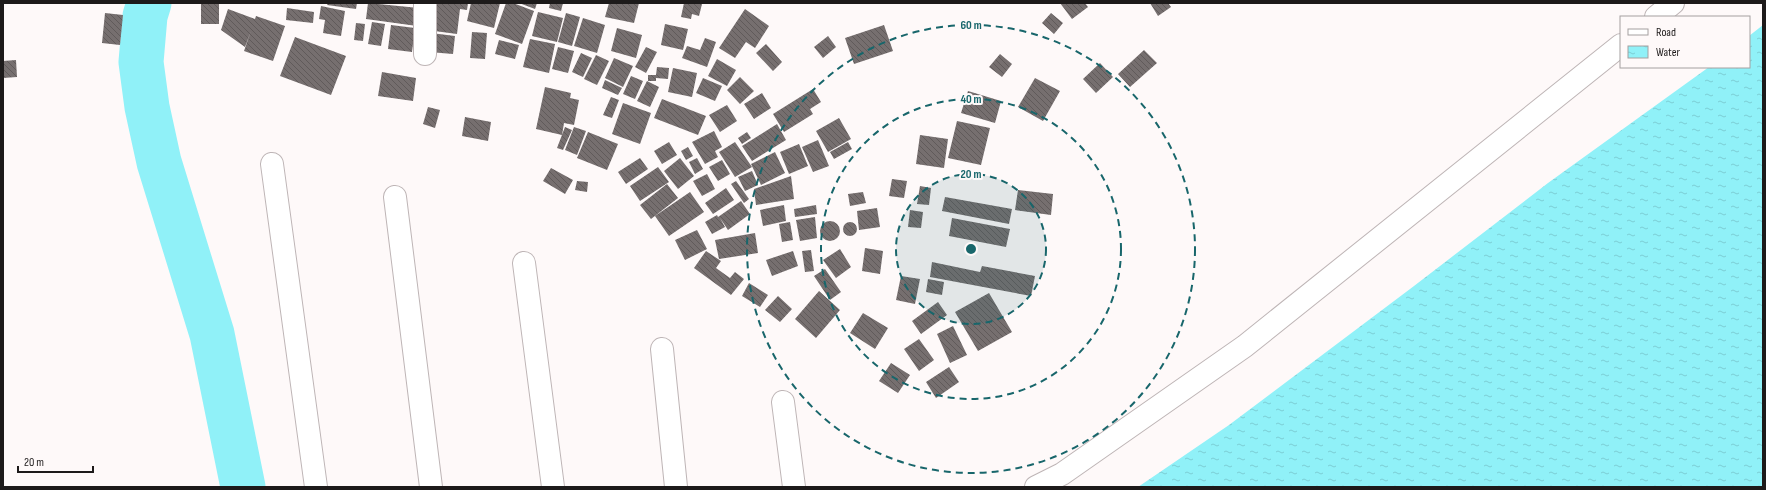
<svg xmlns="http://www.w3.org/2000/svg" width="1766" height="490" font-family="'Sofia Sans Condensed',sans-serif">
<defs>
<pattern id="water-ripples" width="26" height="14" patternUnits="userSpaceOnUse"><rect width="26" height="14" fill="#90f1f8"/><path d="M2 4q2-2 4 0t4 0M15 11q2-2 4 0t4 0" fill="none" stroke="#7cced4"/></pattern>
<pattern id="building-back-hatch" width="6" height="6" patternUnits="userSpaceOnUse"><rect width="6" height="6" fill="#766f6f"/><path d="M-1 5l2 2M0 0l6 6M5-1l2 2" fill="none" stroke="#605a5a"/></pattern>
</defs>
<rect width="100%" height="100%" fill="#fef9f9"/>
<path fill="url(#water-ripples)" d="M1763 25V487H1138L1229 425 1414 286 1548 183 1709 67H1749V36Z"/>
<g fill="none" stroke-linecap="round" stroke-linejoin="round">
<path stroke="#90f1f8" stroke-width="45" d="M149 3 145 16 141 62 147 107 159 162 212 334 243 487"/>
</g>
<path fill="url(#building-back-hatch)" d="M201 3H219V24H201Z
M328 3H357L356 9 327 5Z
M368 3 419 8 417 26 366 19Z
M433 3H468L467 10 460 9 457 34 427 30Z
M471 3H500L494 28 467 21Z
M506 3H513L534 11 522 44 495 34Z
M519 3H537L535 9Z
M550 3H563L561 11 549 8Z
M609 3H639L634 23 605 17Z
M684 3 702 4 699 16 692 14 691 19 681 17Z
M1060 3H1085L1088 7 1072 19Z
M1150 3H1168L1171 7 1158 16Z
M321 6 345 11 341 36 323 33 325 20 319 19Z
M287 8 314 12 313 23 286 20Z
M228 9 255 19 256 16 285 26 273 61 244 51 251 31 245 47 221 30Z
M745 9 769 26 755 48 746 42 735 58 719 48Z
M538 12 563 18 557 42 532 36Z
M105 13 123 15 120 45 102 43Z
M566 13 580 17 572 46 558 42Z
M1051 13 1063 23 1054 34 1042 23Z
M583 18 605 25 597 53 574 46Z
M372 22 385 24 381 46 368 44Z
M356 23 365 24 363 41 354 40Z
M665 24 688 29 683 50 661 45Z
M391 25 415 28 412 52 388 49Z
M884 25 893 51 854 64 845 38Z
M617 28 642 35 636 58 611 51Z
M472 32 487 33 485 59 470 58Z
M431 33 455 36 453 54 429 52Z
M828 36 836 47 823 58 814 47Z
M295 37 346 56 331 95 280 76Z
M705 38 716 42 707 67 682 58 687 46 700 50Z
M530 39 555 44 549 73 523 67Z
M499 40 519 45 515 59 495 54Z
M766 44 782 62 773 71 756 53Z
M558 47 574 51 568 73 552 69Z
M646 47 657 52 646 73 635 67Z
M1144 50 1157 63 1130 87 1118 74Z
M581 53 592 58 583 77 572 72Z
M1000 54 1012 64 1002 77 989 67Z
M596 55 609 61 597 85 584 79Z
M614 58 633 66 623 87 605 78Z
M717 59 736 70 727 86 708 76Z
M16 60 17 77 3 78V61Z
M1100 63 1113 77 1096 93 1083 79Z
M657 67 669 68 668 79 656 78V81H648V75H656Z
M673 68 697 73 692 97 668 92Z
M382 72 416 78 413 101 378 96Z
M631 76 643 81 635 99 623 94Z
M740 77 754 91 740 104 727 90Z
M703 78 722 86 715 101 696 93Z
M1035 78 1060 91 1043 121 1018 107Z
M605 80 622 88 618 95 602 88Z
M647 81 659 87 650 107 637 101Z
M545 87 571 93 570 98 579 100 574 125 564 123 562 135 536 129Z
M813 89 821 102 810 109 813 114 784 132 773 114Z
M968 91 1001 101 995 123 961 113Z
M762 93 771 108 754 119 744 104Z
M611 97 619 100 612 118 603 115Z
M662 99 706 116 698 135 654 118Z
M623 103 651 113 640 144 612 134Z
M727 105 737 121 720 132 709 115Z
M428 107 440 110 435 128 423 124Z
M465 117 491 122 488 141 462 136Z
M839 118 851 139 828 152 816 131Z
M957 121 990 128 981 165 948 158Z
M777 124 786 140 752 161 742 146Z
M565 127 572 130 563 150 557 148Z
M574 127 586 131 577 155 565 150Z
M714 131 722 147 715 151 718 157 705 164 692 142Z
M588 132 618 144 607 170 577 158Z
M747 132 751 138 742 144 738 138Z
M920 135 948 139 944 168 916 164Z
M818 140 829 166 813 172 802 147Z
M669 142 677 155 662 164 654 151Z
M735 142 752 167 735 177 719 152Z
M848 142 852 149 834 159 830 152Z
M799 144 808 166 789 174 780 152Z
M688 147 693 156 686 160 681 151Z
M775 152 785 173 761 185 751 164Z
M640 158 648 169 626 184 618 172Z
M680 158 694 176 678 189 664 171Z
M697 158 703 169 695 174 689 162Z
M722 160 730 174 718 181 709 167Z
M658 167 669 182 640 201 630 186Z
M551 168 573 180 565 194 543 181Z
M752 171 758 185 745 191 738 177Z
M707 174 715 189 702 196 693 181Z
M791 176 794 199 756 205 754 189Z
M892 179 907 181 904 198 889 196Z
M577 181 588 182 587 192 575 190Z
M736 181 749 199 744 203 731 184Z
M667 184 678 198 651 219 640 205Z
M920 186 931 188 929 205 917 204Z
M726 188 734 200 713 214 705 203Z
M1018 190 1053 194 1051 215 1015 210Z
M690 192 704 212 669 236 655 216Z
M863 192 866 203 850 206 848 194Z
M945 197 1012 209 1009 224 942 211Z
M741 201 750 214 728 230 720 218 725 227 712 234 705 222 717 215 718 217Z
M784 205 786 221 763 226 760 210Z
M816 205 817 214 795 217 794 209Z
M877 208 880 227 859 230 857 211Z
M910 210 923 212 921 228 908 227Z
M815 217 817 238 800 241 796 220Z
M952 218 1010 229 1006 247 949 236Z
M820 231a10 10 0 1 1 20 0a10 10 0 1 1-20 0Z
M790 222 793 240 782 242 779 224Z
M843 229a7 7 0 1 1 14 0a7 7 0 1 1-14 0Z
M697 230 707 249 685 260 675 240Z
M755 233 758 253 719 259 715 240Z
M865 248 883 251 880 274 862 271Z
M840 249 851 267 836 278 823 260Z
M811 250 814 271 805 272 802 251Z
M706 251 721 261 716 268 730 278 735 272 744 279 731 295 694 268Z
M793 251 798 266 772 276 766 260Z
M932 262 980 272 982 266 1035 276 1031 296 930 277Z
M825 269 841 292 830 300 814 276Z
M901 276 920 279 915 304 896 300Z
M928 279 944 282 942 295 926 292Z
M749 283 768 295 760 307 742 296Z
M819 291 840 310 816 338 795 319Z
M989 293 1012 332 978 351 955 312Z
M778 296 792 309 780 322 765 310Z
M938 302 947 315 921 334 912 321Z
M863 313 888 328 875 349 850 333Z
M953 326 967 355 950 363 937 334Z
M919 339 934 360 919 371 904 349Z
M891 363 910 375 898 393 879 381Z
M949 367 959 382 936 398 926 382Z"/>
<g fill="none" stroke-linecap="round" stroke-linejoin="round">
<defs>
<path id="minor" d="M425 3V54
M272 164 316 487
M395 197 431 487
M524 263 553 487
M662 349 676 487
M783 402 794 487"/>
<path id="tertiary" d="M1656 17 1673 3
M1036 487 1062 474 1245 346 1621 45"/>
</defs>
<use href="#minor" stroke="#beb5b6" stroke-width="24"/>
<use href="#tertiary" stroke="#beb5b6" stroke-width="24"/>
<use href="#minor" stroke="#fff" stroke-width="22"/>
<use href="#tertiary" stroke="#fff" stroke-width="22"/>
</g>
<circle cx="971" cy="249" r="75" fill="#18666b" fill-opacity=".12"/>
<g fill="none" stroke="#18666b" stroke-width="2" stroke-dasharray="7 5">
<circle cx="971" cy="249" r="75"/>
<circle cx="971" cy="249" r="150"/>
<circle cx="971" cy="249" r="224"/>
</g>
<circle cx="971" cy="249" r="6" fill="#18666b" stroke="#fef9f9" stroke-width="2"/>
<g font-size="12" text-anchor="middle" font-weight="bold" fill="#18666b" stroke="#fef9f9" stroke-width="4" stroke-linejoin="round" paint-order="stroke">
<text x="971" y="29">60 m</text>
<text x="971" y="103">40 m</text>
<text x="971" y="178">20 m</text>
</g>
<rect width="1766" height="490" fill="none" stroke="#1d1a1a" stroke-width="8"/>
<rect x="1620" y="16" width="130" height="52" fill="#fef9f9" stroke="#a4a0a0"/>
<rect x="1628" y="29" width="20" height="6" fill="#ffffff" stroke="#a4a0a0"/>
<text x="1656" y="36" font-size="12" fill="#1d1a1a">Road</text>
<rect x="1628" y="46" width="20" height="12" fill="url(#water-ripples)" stroke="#a4a0a0"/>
<text x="1656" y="56" font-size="12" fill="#1d1a1a">Water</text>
<path d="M18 466v6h75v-6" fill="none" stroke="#1d1a1a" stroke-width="2"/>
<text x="24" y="466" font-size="12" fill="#1d1a1a" stroke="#fef9f9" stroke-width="3" paint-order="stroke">20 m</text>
</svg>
